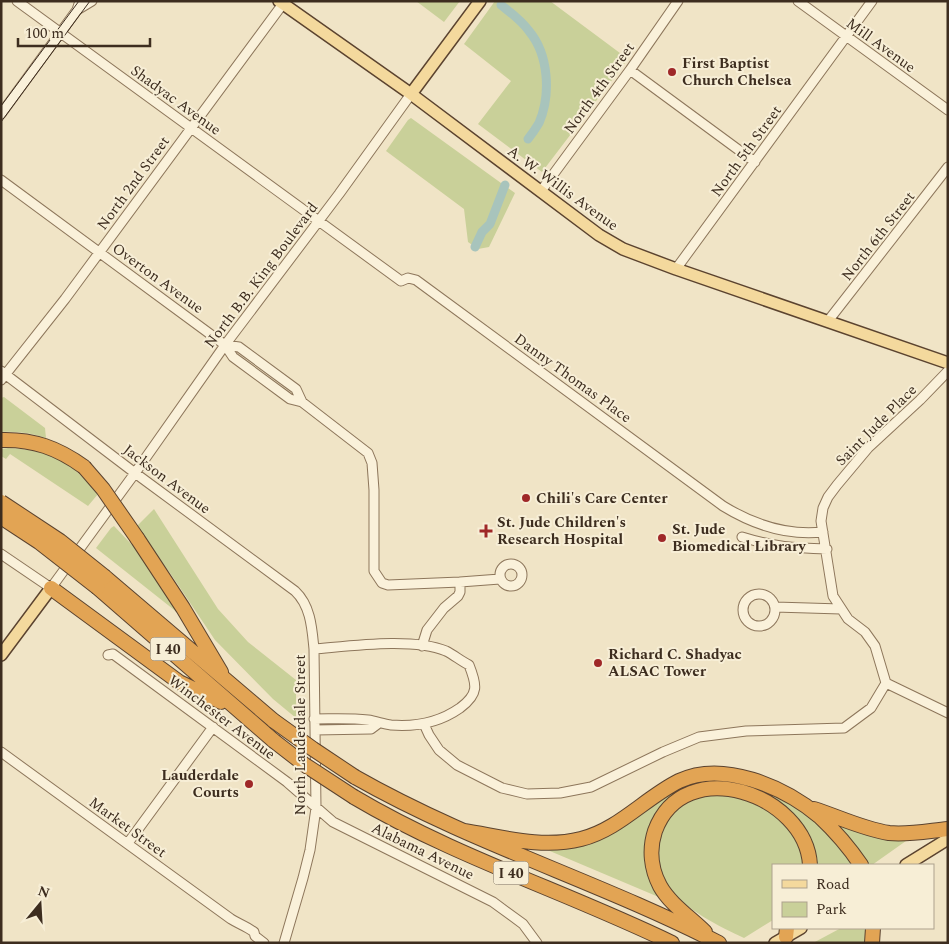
<svg xmlns="http://www.w3.org/2000/svg" width="949" height="944" font-family="Spectral,serif">
<rect width="100%" height="100%" fill="#f0e4c6"/>
<path fill="#c9d099" d="M416 1H460L444 22Z
M495 1H550L628 59 542 172 478 124 511 81 464 44Z
M411 118 515 193 489 247 478 249 468 242 464 209 386 151 408 120Z
M4 397 45 428 46 438C31 433 17 431 1 432V398Z
M8 448C51 450 71 461 98 494L88 506 10 454 6 459 1 456V449Z
M154 509 218 609 248 642 296 680V718L273 699 215 640 170 573 136 527Z
M114 526 135 548 151 569 178 613 96 548 111 528Z
M704 779 741 781 794 804 821 825 855 865H813L787 813 702 785 651 830 661 898 538 846H555L685 784Z
M725 794C751 801 786 815 798 842 801 849 802 858 804 865H773V920L744 938C720 927 684 909 669 887 652 863 656 831 675 810 678 807 681 803 683 802 695 795 712 795 725 794Z
M831 820 913 836 872 865H866Z
M841 928H869L867 943H813Z"/>
<g fill="none" stroke-linecap="round" stroke-linejoin="round">
<path stroke="#a8c4bc" stroke-width="9" d="M501 5C511 13 521 20 529 31 549 55 551 95 539 123 536 128 532 134 528 139
M475 247 482 232 490 224 505 185"/>
<defs>
<path id="minor" d="M17 1 401 281 408 278 416 280 723 506C754 525 787 536 823 532
M798 1 948 110
M77 10 92 1
M630 70 755 162
M1 114 77 10 80 1
M1 180 225 345 233 357 290 399 302 402 368 453 372 463 374 490V571L382 583 388 585 460 582
M541 191 630 70 678 1
M676 269 872 1
M828 321 948 167
M225 345 239 347 296 389 302 402
M1 371 135 473 295 591C311 606 312 629 314 649L316 808 310 850 303 878 284 943
M948 371 920 400 868 448 837 485 828 497 823 508 821 521 833 596 848 619 865 632 875 646 886 683 948 713
M1 380 65 299 285 1
M742 537C774 547 794 548 827 549
M1 554 51 588 135 473 225 345 339 194 411 94
M500 575a11 11 0 1 1 22 0a11 11 0 1 1-22 0Z
M743 610a16 16 0 1 1 32 0a16 16 0 1 1-32 0Z
M775 607 841 609
M422 646 427 630 444 608 458 596 460 592V582L500 579
M314 649C350 646 413 637 446 651 454 655 461 661 469 665 477 685 479 694 460 708 440 722 415 727 391 725 383 724 376 721 368 720 350 718 333 719 314 719
M108 655 113 654 287 782 333 822 493 902 523 924 537 943
M424 724 429 735 439 750 457 765 502 788 527 794 560 793 591 787 663 752 699 737 746 731 844 728 871 708 886 683
M315 730 371 729 379 723
M1 752 231 919C239 924 246 926 254 932L255 936 264 943
M128 843 213 727"/>
<path id="major" d="M279 1 411 94 599 235 623 249 676 269 948 363
M411 94 480 1
M1 655 51 588
M906 865 948 839
M775 943 801 928"/>
<path id="highway" d="M1 440C33 439 58 448 84 467
M137 538 183 608 221 672
M105 577 274 721
M51 588 179 682 221 702
M98 588 274 741
M355 777C471 843 600 882 719 943
M354 797C455 857 567 892 672 943
M814 809C839 817 863 829 889 833 908 835 928 831 948 829
M464 831C502 837 542 849 581 839 618 830 645 798 679 781 723 760 784 787 819 816 835 831 849 847 861 865
M705 932C691 918 670 904 660 886 651 869 649 849 655 831 684 752 806 794 810 865
M786 937 787 928
M872 943 873 928"/>
</defs>
<use href="#minor" stroke="#8d765b" stroke-width="11"/>
<use href="#major" stroke="#5b432f" stroke-width="14"/>
<use href="#highway" stroke="#5b432f" stroke-width="16"/>
<use href="#minor" stroke="#faf1da" stroke-width="9"/>
<use href="#major" stroke="#f4d99d" stroke-width="11"/>
<use href="#highway" stroke="#e2a454" stroke-width="14"/>
<path stroke="#3d2d1f" stroke-width="1" d="M1 106 79 1
M1 122 90 1"/>
<defs>
<path id="highway-bridge" d="M84 467 103 489 137 538
M1 502 60 541 105 577
M1 517 39 542 98 588
M274 721 313 749 355 777
M274 741 305 765 354 797"/>
</defs>
<use href="#highway-bridge" stroke="#5b432f" stroke-width="16" stroke-linecap="butt"/>
<use href="#highway-bridge" stroke="#e2a454" stroke-width="14"/>
</g>
<g fill="#9f2828" stroke="#f7eed6" stroke-width="2">
<circle cx="672" cy="72" r="5"/>
<circle cx="526" cy="498" r="5"/>
<path d="M483.5 523.5h5v5h5v5h-5v5h-5v-5h-5v-5h5z"/>
<circle cx="662" cy="538" r="5"/>
<circle cx="598" cy="663" r="5"/>
<circle cx="249" cy="784" r="5"/>
</g>
<g text-anchor="middle" stroke-width="4" stroke-linejoin="round" paint-order="stroke">
<g fill="#f7eed6" stroke="#756756" stroke-width="1">
<rect x="150.5" y="637.5" width="35" height="23" rx="4"/>
<rect x="493.5" y="861.5" width="35" height="23" rx="4"/>
</g>
<g font-size="14" font-weight="bold" fill="#3d2d1f">
<text x="168" y="654">I 40</text>
<text x="511" y="878">I 40</text>
</g>
<g font-size="15" fill="#3d2d1f" stroke="#f7eed6">
<text transform="translate(881 45) rotate(36)" y="5">Mill Avenue</text>
<text transform="translate(599 88) rotate(-54)" y="5">North 4th Street</text>
<text transform="translate(176 100) rotate(36)" y="5">Shadyac Avenue</text>
<text transform="translate(746 151) rotate(-54)" y="5">North 5th Street</text>
<text transform="translate(133 183) rotate(-54)" y="5">North 2nd Street</text>
<text transform="translate(563 188) rotate(36)" y="5">A. W. Willis Avenue</text>
<text transform="translate(878 236) rotate(-52)" y="5">North 6th Street</text>
<text transform="translate(261 275) rotate(-53)" y="5">North B.B. King Boulevard</text>
<text transform="translate(158 278) rotate(36)" y="5">Overton Avenue</text>
<text transform="translate(573 378) rotate(36)" y="5">Danny Thomas Place</text>
<text transform="translate(876 425) rotate(-45)" y="5">Saint Jude Place</text>
<text transform="translate(167 479) rotate(37)" y="5">Jackson Avenue</text>
<text transform="translate(222 717) rotate(37)" y="5">Winchester Avenue</text>
<text transform="translate(300 735) rotate(-90)" y="5">North Lauderdale Street</text>
<text transform="translate(128 827) rotate(36)" y="5">Market Street</text>
<text transform="translate(423 851) rotate(26)" y="5">Alabama Avenue</text>
</g>
<g font-size="15" font-weight="bold" fill="#3d2d1f" stroke="#f7eed6" text-anchor="start">
<text x="682" y="68">First Baptist<tspan x="682" dy="17">Church Chelsea</tspan></text>
<text x="536" y="503">Chili's Care Center</text>
<text x="497" y="527">St. Jude Children's<tspan x="497" dy="17">Research Hospital</tspan></text>
<text x="672" y="534">St. Jude<tspan x="672" dy="17">Biomedical Library</tspan></text>
<text x="608" y="659">Richard C. Shadyac<tspan x="608" dy="17">ALSAC Tower</tspan></text>
<text x="239" y="780" text-anchor="end">Lauderdale<tspan x="239" dy="17">Courts</tspan></text>
</g>
</g>
<rect width="949" height="944" fill="none" stroke="#3d2d1f" stroke-width="5"/>
<rect x="772" y="864" width="162" height="65" fill="#f7eed6" stroke="#ada18d"/>
<rect x="782" y="880" width="25" height="8" fill="#f4d99d" stroke="#ada18d"/>
<text x="816" y="889" font-size="15" fill="#3d2d1f">Road</text>
<rect x="782" y="902" width="25" height="15" fill="#c9d099" stroke="#ada18d"/>
<text x="816" y="914" font-size="15" fill="#3d2d1f">Park</text>
<g transform="translate(40 904) rotate(18)" stroke="#f7eed6" stroke-width="4" paint-order="stroke">
<path d="M0-4L9 19L0 12L-9 19Z" fill="#3d2d1f"/>
<text y="-8" font-size="14" font-weight="bold" text-anchor="middle" fill="#3d2d1f">N</text>
</g>
<path d="M18 38v8h132v-8" fill="none" stroke="#3d2d1f" stroke-width="2.5"/>
<text x="25" y="38" font-size="15" fill="#3d2d1f" stroke="#f7eed6" stroke-width="4" paint-order="stroke">100 m</text>
</svg>
